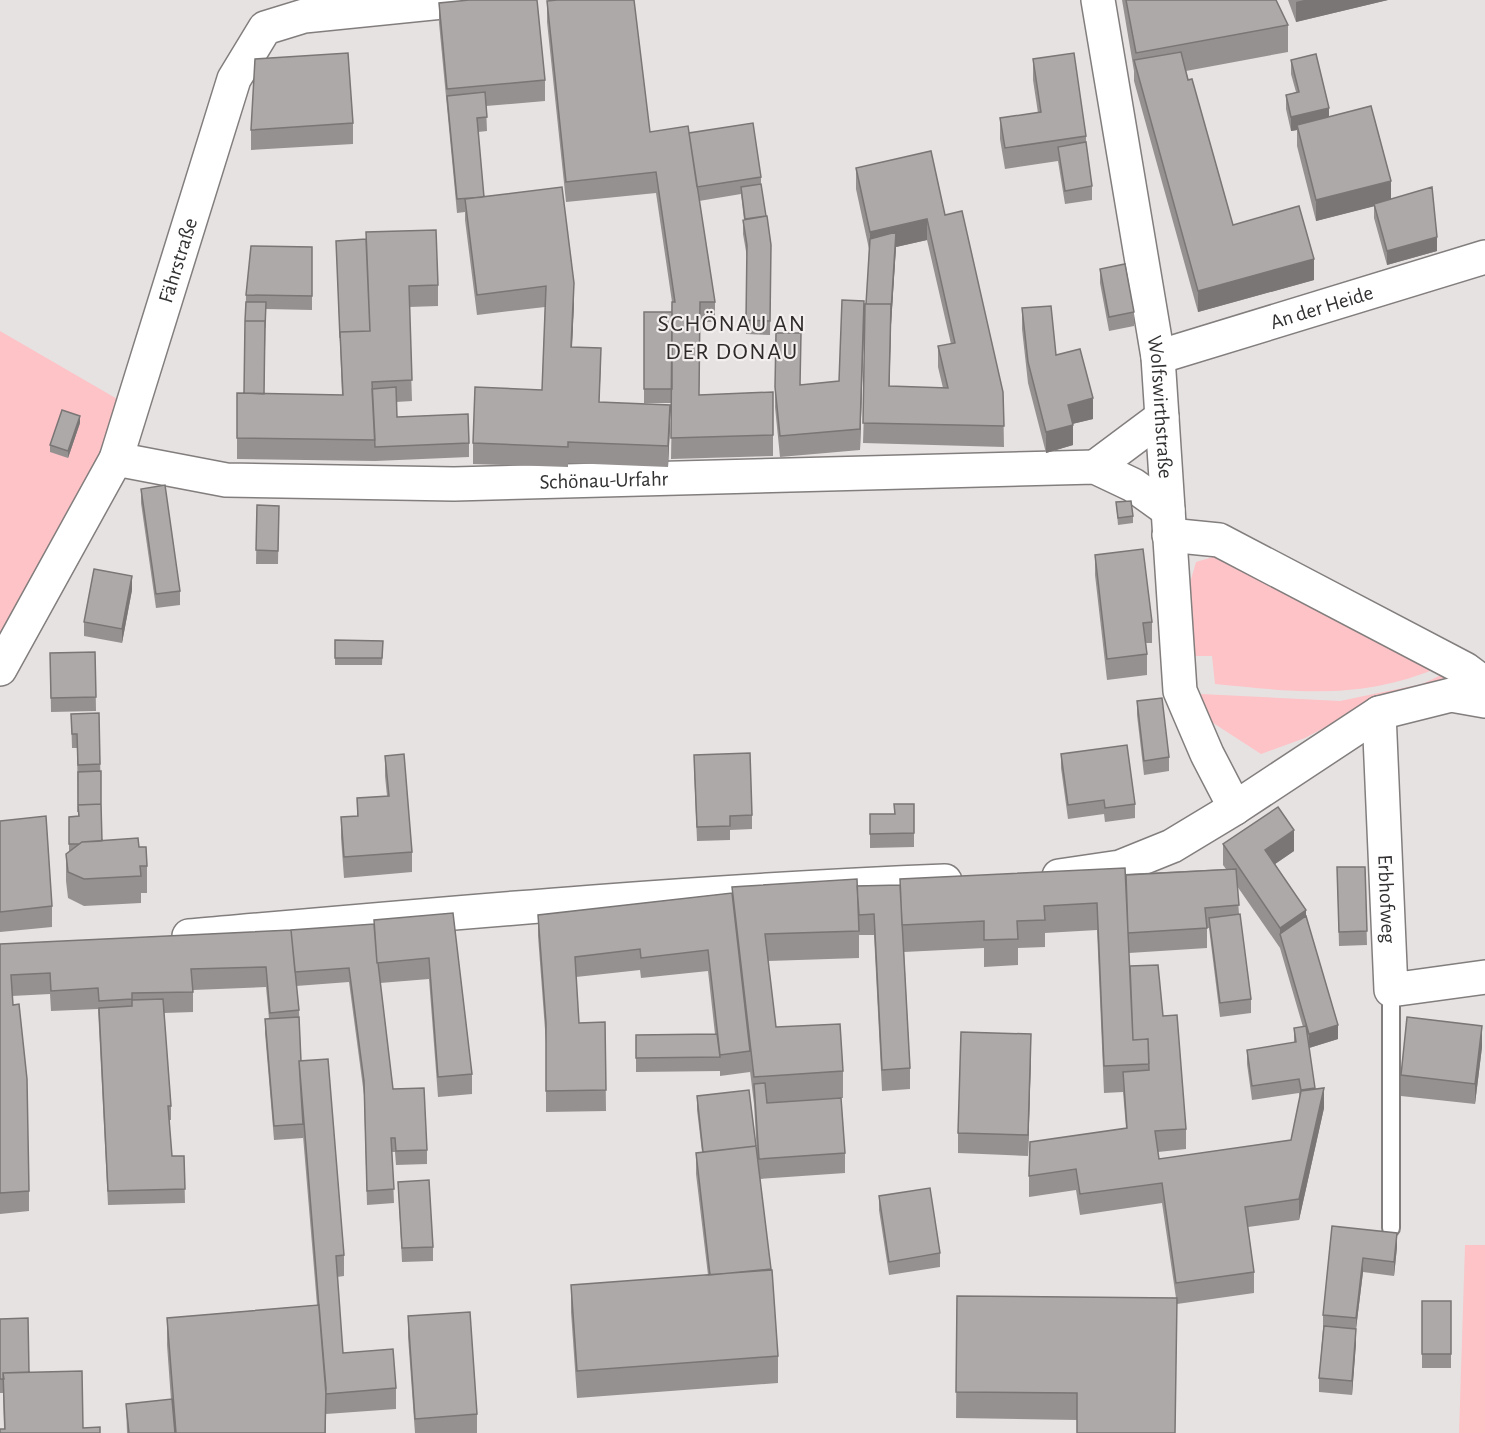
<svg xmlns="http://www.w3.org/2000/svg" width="1485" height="1433" font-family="'Alegreya Sans',sans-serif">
<rect width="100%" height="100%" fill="#e7e2e2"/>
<path fill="#fdc3c7" d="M0 331 119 400 106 443 0 636Z
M1223 554 1442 666C1361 701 1299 692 1215 684L1212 656H1194L1190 583 1196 562Z
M1450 671 1457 677 1376 700 1305 738 1261 754 1207 719 1202 710 1201 694 1340 701 1422 684Z
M1465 1245H1485V1433H1459Z"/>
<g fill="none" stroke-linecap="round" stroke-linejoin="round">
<defs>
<path id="lane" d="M1391 1228V990"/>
<g id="street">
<path id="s1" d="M1098 0 1158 357 1180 691 1207 754 1235 808"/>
<path id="s2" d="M1158 357 1485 257"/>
<path id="s3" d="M116 459 226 480 454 484 1095 467 1133 485 1168 510"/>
<path d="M1095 467 1162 417"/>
<path d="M1169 535 1219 540 1465 669 1485 684"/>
<path id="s4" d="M0 669 116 459 234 79 265 28 304 16 462 0"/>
<path id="s5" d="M1379 713 1391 990 1485 977"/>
</g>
<path id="secondary" d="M1059 876 1120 867 1172 846 1235 808 1379 713 1451 695 1485 701
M189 936C440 914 692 891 945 881"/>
</defs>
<use href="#lane" stroke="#837e7e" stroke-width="20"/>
<use href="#street" stroke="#837e7e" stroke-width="36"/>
<use href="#secondary" stroke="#837e7e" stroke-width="36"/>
<use href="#lane" stroke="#fff" stroke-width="16"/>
<use href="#street" stroke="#fff" stroke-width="33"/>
<use href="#secondary" stroke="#fff" stroke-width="33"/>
</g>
<path fill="#969191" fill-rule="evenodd" d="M1122 0H1276L1288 25V52L1186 71 1233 225 1314 280 1198 312 1134 81V71Z
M1288 0H1388L1296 22Z
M547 1 650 132 689 133 761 177V184L766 216 771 245 770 335 746 334 747 257 743 234V220H744L741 194 699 201 715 302V322H700L699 395 773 392V456L671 459 672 403H644V312H672V302L656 193 566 202 547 22Z
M439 3 545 80V101L486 106 487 131 478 132 484 197 574 303 572 347 601 368 599 402 670 425 668 467 568 463V467L473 464V443L542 390 545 307 477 315 465 220V212L457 213 439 23Z
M1033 59 1086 136V142L1092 186V200L1065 204 1058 161 1005 169 1000 139V118L1038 113 1033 80Z
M1291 60 1329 117 1391 199 1437 251 1387 265 1374 218V206L1316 221 1297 146V130L1291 131 1286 109V95L1296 92 1291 74Z
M353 123V144L251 150V130Z
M856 168 945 215 1003 392 1004 447 863 443 869 249 856 189ZM927 240 951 344 938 346V367L943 388 889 386 891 325 896 247Z
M336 241 438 285V306L409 307 412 401 396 402 397 417 469 443V457L375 461 237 459V393H244L246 295 312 247V310L266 309 264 394 342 395Z
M1100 269 1134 312V326L1109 331 1100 283Z
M1022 308 1056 355 1093 419 1072 424 1073 445 1046 453 1028 383 1022 329Z
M864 321 860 450 780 457 775 407 776 333 801 385 839 381Z
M80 423 68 458 50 452V445Z
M141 489 180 591V605L156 608 141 503Z
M1116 502 1133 516V523L1118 525Z
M257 505 279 506 278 564H256Z
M1095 555 1152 622V643H1146L1147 654V675L1107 680 1095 575Z
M132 590 122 643 84 636V622Z
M335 640 383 641 382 665H335Z
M95 652 96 711 51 712 50 653Z
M1137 701 1169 757V771L1144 775 1137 715Z
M99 713 102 841 139 847 147 866V893H141V903L84 906 68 898 66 881V854L69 852V817L78 816 77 748H72L71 714Z
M1061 754 1135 804V818L1105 822 1104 814 1068 819 1061 768Z
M385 756 412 852V872L344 878 341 838V817L357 816V798L387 796 385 776Z
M694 769 752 815V829L730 830V840L697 841Z
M914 804V847L870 848V814H894Z
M0 821 52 906V927L0 932Z
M1223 844 1294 851 1275 864 1306 916 1338 1039 1309 1048V1047L1315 1089 1324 1108 1299 1220 1248 1227 1254 1272V1293L1177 1304 1077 1420 956 1418 957 1296 1176 1298 1162 1203 1080 1215 1076 1190 1029 1197V1176L1126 1128 1123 1092 1104 1093 1097 930 1045 933V947L1018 948V965L984 967V948L904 952 910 1068V1089L882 1091 874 935H859V958L768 961 776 1027 843 1071V1098H841L845 1153V1173L760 1179 771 1271 778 1356V1383L577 1398 571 1312V1285L708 1275 696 1174V1153L702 1152 697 1110V1096L756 1146 757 1155 754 1104 750 1071V1072L720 1076V1071L636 1072V1035L715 1034 708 971 641 978 640 970 576 977 579 1023 605 1022 606 1111 546 1112V1043L538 936V915L732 893V887L900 885 1226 869 1223 865ZM1237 886 1280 948 1303 1027 1294 1028V1043L1247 1050V1064L1252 1100 1299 1093 1300 1097 1291 1140 1159 1159 1158 1152 1186 1149V1129L1163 1016 1130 966 1129 953 1207 948V928H1209L1220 1017 1251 1013V999L1239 914Z
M1337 867H1365L1367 945 1339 946Z
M453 913 472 1074V1094L438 1097 429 979 380 983 393 1089 427 1150V1164L396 1165 395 1152H392L394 1203 367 1205 364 1095 349 982 296 986 299 1010 301 1061 344 1255V1276L337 1277 343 1353 396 1388V1409L326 1414V1433H127L126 1404 171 1400 167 1345V1318L317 1305 303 1136V1138L274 1140 265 1033V1019H269L266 987 193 990V1012L164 1013 171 1106V1120H169L172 1156H184L185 1203 108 1205 98 1009 51 1011 50 994 12 996 29 1191V1211L0 1214V944L291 930 374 924Z
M1482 1047 1475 1104 1401 1096V1075Z
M1031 1055 1028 1156 958 1153V1133Z
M398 1182 433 1247V1261L402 1262Z
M879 1196 940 1253V1267L889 1275 879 1210Z
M1332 1226 1397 1247 1394 1276 1363 1272 1356 1329V1343L1352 1395 1319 1392V1378L1323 1329V1315Z
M1422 1301H1451V1368H1422Z
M408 1316 477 1414V1433H415L408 1337Z
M0 1319 29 1372 83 1428 4 1429 3 1393H0Z"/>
<path fill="#7a7676" d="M1304 0H1388L1296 22V2Z
M1329 108V122L1297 125V130L1291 131V117Z
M1391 181V202L1316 221V200Z
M927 219V240L896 247 891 325 889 407 870 253V232Z
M1437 237V251L1387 265V251Z
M1314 259V280L1198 312V291Z
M574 283V303L571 367V347Z
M864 301V321L860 450V429Z
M1093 398V419L1068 425V405Z
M670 405V425L668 467V446Z
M80 416V423L68 458V451Z
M1073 425V445L1046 453V432Z
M132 576V590L122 643V629Z
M1294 830V851L1265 871V850Z
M1306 910V930L1280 934V928Z
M1338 1025V1039L1309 1048V1034Z
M1482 1026V1047L1475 1104V1084Z
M1031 1034V1055L1028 1156V1135Z
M1324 1088V1108L1299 1220V1199Z
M1397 1233V1247L1394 1276V1262Z
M1363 1258V1272L1356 1329V1343L1352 1395V1381L1356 1332V1318Z"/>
<path fill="#aea9a9" stroke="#7a7676" stroke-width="1.5" d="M469 0H537L545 80 447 89 439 3Z
M557 0H634L650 132 688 126 715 302H700L699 395 773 392V435L671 438 672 302H675L656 172 566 182 547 1Z
M1126 0H1276L1288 25 1136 53Z
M1181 52 1188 80 1192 79 1233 225 1299 206 1314 259 1198 291 1134 60Z
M348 53 353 123 251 130 255 59Z
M1074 53 1086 136 1005 148 1000 118 1041 112 1033 59Z
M1316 54 1329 108 1291 117 1286 95 1299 92 1291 60Z
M485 92 487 117 477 118 484 197 457 199 447 96Z
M1371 106 1391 181 1316 200 1297 125Z
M753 123 761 177 697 187 689 133Z
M1086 142 1092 186 1065 191 1058 147Z
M931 151 945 215 962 211 1003 392 1004 426 863 423 865 304H891L889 386 948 388 938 346 955 343 927 219 870 232 856 168Z
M761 184 766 216 745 219 741 187Z
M562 187 574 283 571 347 601 348 599 402 670 405 668 446 568 442V447L473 443 475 387 542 390 546 286 477 295 465 199Z
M1432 187 1437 237 1387 251 1374 204Z
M767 216 771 245 770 321 746 320 747 245 743 220Z
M436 230 438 285 409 286 412 380 372 382 375 440 237 438V393L343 395 340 332 370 331 366 232Z
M896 232 891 311V304H866L870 239Z
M366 239 370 331 340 332V338L336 241Z
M251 246 312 247V296L246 295Z
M1125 264 1134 312 1109 317 1100 269Z
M842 300 864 301 860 429 780 436 775 387 776 333H801L800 385 839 381Z
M246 302H266L265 328V321H245Z
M1051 306 1056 355 1080 349 1093 398 1068 405 1073 425 1046 432 1028 362 1022 308Z
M644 312H672V389H644Z
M245 321H265L264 394 244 393Z
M396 387 397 417 468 414 469 443 375 447 372 389Z
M62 410 80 416 68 451 50 445Z
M165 485 180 591 156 594 141 489Z
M1131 501 1133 516 1118 518 1116 502Z
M257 505 279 506 278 551 256 550Z
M1143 549 1152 622 1143 623 1147 654 1107 659 1095 555Z
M94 569 132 576 122 629 84 622Z
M335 640 383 641 382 658H335Z
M95 652 96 697 51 698 50 653Z
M1162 698 1169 757 1144 761 1137 701Z
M99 713 100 764 78 765 77 734H72L71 714Z
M1127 745 1135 804 1105 808 1104 800 1068 805 1061 754Z
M750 753 752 815 730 816V826L697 827 694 755Z
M404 754 412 852 344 857 341 817 358 816 357 798 389 796 385 756Z
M101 771V804L78 805V812V772Z
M101 804 102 841 82 842 79 844H69V817L79 816 78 805Z
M894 804H914V833L870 834V814H895Z
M1278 807 1294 830 1265 850 1306 910 1280 928 1223 844Z
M46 816 52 906 0 912V821Z
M138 838 139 847H146L147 866H140L141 876 84 879 68 872 66 854 82 842Z
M1337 867H1365L1367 931 1339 932Z
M1125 868 1133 1040 1148 1039 1149 1064 1104 1066 1097 903 1044 906 1045 920 1017 921 1018 939 984 940V921L902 925 900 879Z
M1236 869 1239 905 1205 908 1207 928 1128 933 1126 875Z
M857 879 859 931 765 934 776 1027 840 1024 843 1071 754 1077 732 887Z
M900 885 910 1068 882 1070 874 914 859 915 857 886Z
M732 893 750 1051 720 1055 708 950 641 958 640 949 575 957 579 1023 605 1022 606 1090 546 1091V1023L538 915Z
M453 913 472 1074 438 1077 429 958 377 963 374 920Z
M1240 914 1251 999 1220 1003 1209 918Z
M1306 916 1338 1025 1309 1034 1280 934Z
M374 924 377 963H378L393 1089 424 1088 427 1150 396 1151 395 1138H391L394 1189 367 1191 364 1081 349 968 295 972 291 930Z
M291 930 299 1010 270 1013 266 967 191 969 193 992 132 993V999L99 1001 98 988 51 991 50 973 11 975 13 1005 19 1004 27 1079 29 1191 0 1193V944Z
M1158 965 1163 1016 1177 1015 1186 1129 1155 1131 1159 1159 1291 1140 1301 1091 1324 1088 1299 1199 1245 1207 1254 1272 1176 1283 1162 1183 1080 1194 1076 1169 1029 1176 1030 1142 1127 1128 1123 1072 1149 1070 1148 1039 1133 1040 1130 966Z
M163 999 171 1106H168L172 1156H184L185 1189 108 1191 99 1008 132 1006V1000Z
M299 1017 301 1061H299L303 1124 274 1126 265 1019Z
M1407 1017 1482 1026 1475 1084 1401 1075Z
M1306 1026 1315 1088 1301 1090 1299 1079 1252 1086 1247 1050 1296 1042 1294 1028Z
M961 1032 1031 1034 1028 1135 958 1133Z
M717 1034 720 1057 636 1058V1035Z
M328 1059 344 1255 336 1256 343 1353 393 1349 396 1388 326 1394 299 1061Z
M765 1083 767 1103 841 1098 845 1153 759 1159 754 1084Z
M749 1090 756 1146 703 1152 697 1096Z
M756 1146 771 1269 710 1275 696 1153Z
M429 1180 433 1247 402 1248 398 1182Z
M930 1188 940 1253 889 1262 879 1196Z
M1332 1226 1397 1233 1394 1262 1363 1258 1356 1318 1323 1315Z
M772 1270 778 1356 577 1371 571 1285Z
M957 1296 1177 1298 1175 1433H1077V1393L956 1392Z
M1422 1301H1451V1354H1422Z
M319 1305 326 1388 325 1433H176L167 1318Z
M470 1312 477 1414 415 1419 408 1316Z
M28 1318 29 1372 3 1373 4 1379H0V1319Z
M1324 1326 1356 1329 1352 1381 1319 1378Z
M82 1371 83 1428 100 1427V1433H0V1429H5L3 1373Z
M172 1399 175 1433H129L126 1404Z"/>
<g text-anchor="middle" stroke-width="4.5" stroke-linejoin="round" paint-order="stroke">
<g font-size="21" fill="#323030" stroke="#f4efef">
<text dy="7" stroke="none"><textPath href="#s4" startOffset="448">Fährstraße</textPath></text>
<text dy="7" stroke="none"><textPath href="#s2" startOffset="171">An der Heide</textPath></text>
<text dy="7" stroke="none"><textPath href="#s1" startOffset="412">Wolfswirthstraße</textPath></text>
<text dy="7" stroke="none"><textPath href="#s3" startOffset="490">Schönau-Urfahr</textPath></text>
<text dy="7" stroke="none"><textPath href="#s5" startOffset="186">Erbhofweg</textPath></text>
</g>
<g font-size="24" letter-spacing="1.5" fill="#2e2a2a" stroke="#f4efef">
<text x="732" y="331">SCHÖNAU AN<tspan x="732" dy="28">DER DONAU</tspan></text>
</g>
</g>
</svg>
